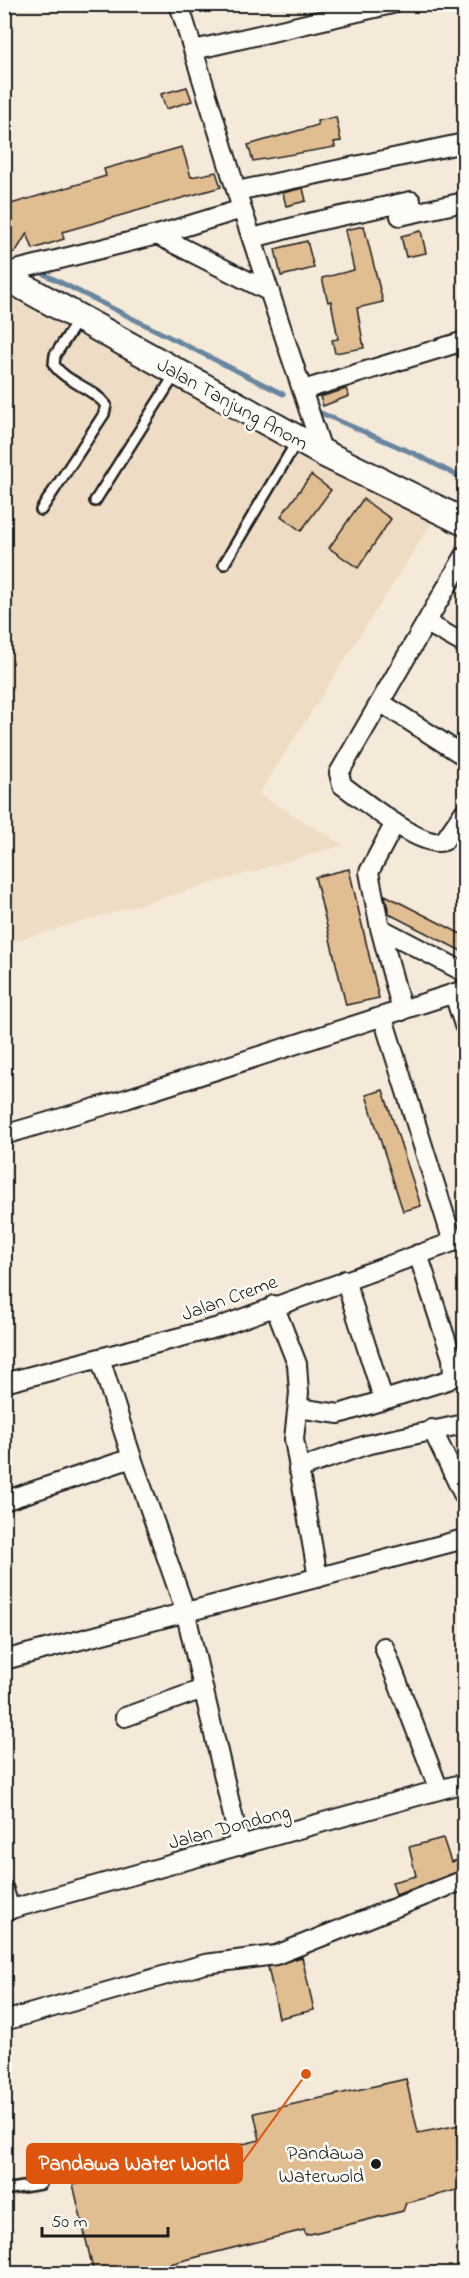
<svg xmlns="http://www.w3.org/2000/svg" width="469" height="2278" font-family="'Indie Flower',sans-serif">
<rect width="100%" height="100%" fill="#f5e9d9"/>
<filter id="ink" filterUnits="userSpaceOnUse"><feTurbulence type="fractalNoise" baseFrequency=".0167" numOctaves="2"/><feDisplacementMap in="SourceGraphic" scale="12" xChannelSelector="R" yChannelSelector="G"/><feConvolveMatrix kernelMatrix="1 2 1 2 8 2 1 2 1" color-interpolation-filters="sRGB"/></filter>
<g filter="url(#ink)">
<path fill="#efdcc4" d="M4 295 433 521 259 794 343 845 5 944Z"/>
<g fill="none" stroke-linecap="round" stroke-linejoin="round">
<path stroke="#68869f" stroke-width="5" d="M4 255 10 257
M42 273 283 394
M314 410 415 454 464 479"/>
</g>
<path fill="#e1bd92" stroke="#1c1c1c" stroke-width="1.5" d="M187 87 192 101 166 109 161 94Z
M336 117 341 141 334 142 335 147 253 161 248 145 318 125 317 121Z
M182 147 191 177 216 172 221 187 62 232 64 239 33 249 27 233 15 253 4 247V206L106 176 104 169Z
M303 188 306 201 286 206 283 193Z
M364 226 383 302 357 308 364 348 335 353 332 340 338 339 331 301 328 302 322 278 354 270 345 230Z
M421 231 426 253 406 257 401 236Z
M307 241 314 268 281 276 275 249Z
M346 389 349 396 323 406 320 397Z
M311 475 331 490 301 531 281 516Z
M363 499 391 519 358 568 329 548Z
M349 869 379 998 346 1005 315 877Z
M385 895 465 936V953L389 914Z
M383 1090 421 1206 403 1211 366 1095Z
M443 1838 451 1862 465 1858V1869L396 1895 392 1882 416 1876 409 1847Z
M302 1957 314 2010 279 2018 268 1967Z
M406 2079 418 2133 465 2124V2188L406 2203 403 2211 306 2235 304 2230 130 2274H94L73 2184 260 2140 254 2113Z"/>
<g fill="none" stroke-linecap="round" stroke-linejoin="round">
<defs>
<path id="lane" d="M95 501 176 373
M41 510 104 414 106 405C92 387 67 383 54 365L55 355 79 319
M224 564 297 441
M4 2190 41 2184"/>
<path id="street" d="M179 4 242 209 323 453
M194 50 392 4
M237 191 464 143
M400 216 464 202
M157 235 270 292
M253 238 313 222 411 201
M4 273 157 235 242 209
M303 390 461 342
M464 557 339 773 342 785C362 799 422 850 444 841L464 812
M427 623 464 644
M380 702 464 756
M395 823 369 872 380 928 464 972
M380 928 402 1011
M454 994 464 1025
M383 1018 453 1242
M4 1135 126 1099 464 990
M345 1280 383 1398
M274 1305 297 1364 299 1393 294 1439 318 1578
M100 1358 132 1458
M4 1383 219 1327 464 1238
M298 1408 339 1414 448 1380 453 1376 452 1358 418 1254
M432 1429 464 1496
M298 1469 366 1445 464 1424
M4 1501 132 1458 185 1610 240 1846
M384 1647 439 1790
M4 1660 464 1539
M125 1717 203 1689
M4 1890 10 1910
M4 1911 464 1783
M4 2021 205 1964 276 1955 464 1880"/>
<path id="secondary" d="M4 276 323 453 464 522"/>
</defs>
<use href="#lane" stroke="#1c1c1c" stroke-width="14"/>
<use href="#street" stroke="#1c1c1c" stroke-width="22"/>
<use href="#secondary" stroke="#1c1c1c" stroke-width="30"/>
<use href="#lane" stroke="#fdfcf7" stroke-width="9"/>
<use href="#street" stroke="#fdfcf7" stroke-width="18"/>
<use href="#secondary" stroke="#fdfcf7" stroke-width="26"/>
</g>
</g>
<circle fill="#1c1c1c" stroke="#fdfcf7" stroke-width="2" cx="376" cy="2164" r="6"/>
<g text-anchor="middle" stroke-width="5" stroke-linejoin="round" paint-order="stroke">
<g font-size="20" fill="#1c1c1c" stroke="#fdfcf7">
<text transform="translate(233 403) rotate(29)" y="7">Jalan Tanjung Anom</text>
<text transform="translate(229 1297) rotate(-20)" y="7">Jalan Creme</text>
<text transform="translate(229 1826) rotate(-15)" y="7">Jalan Dondong</text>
</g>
<g font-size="20" fill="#1c1c1c" stroke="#fdfcf7" text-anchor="end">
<text x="364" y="2159">Pandawa<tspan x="364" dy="23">Waterwold</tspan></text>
</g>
</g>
<path fill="none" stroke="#de560d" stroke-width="2" d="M306 2074L242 2163"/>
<circle fill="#de560d" stroke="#fdfcf7" stroke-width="2" cx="306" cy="2074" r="6"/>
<rect fill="#de560d" stroke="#de560d" stroke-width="2" x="27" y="2144" width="215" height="39" rx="6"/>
<g font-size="21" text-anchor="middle" font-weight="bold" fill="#fff">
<text x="134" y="2170">Pandawa Water World</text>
</g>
<rect width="469" height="2278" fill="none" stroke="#fdfcf7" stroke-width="24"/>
<rect x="12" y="12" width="445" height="2254" fill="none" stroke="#1c1c1c" stroke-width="2" filter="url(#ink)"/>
<path d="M42 2227v9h126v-9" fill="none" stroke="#1c1c1c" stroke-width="3"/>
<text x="51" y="2227" font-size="18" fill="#1c1c1c" stroke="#fdfcf7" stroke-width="4.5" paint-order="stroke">50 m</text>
</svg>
